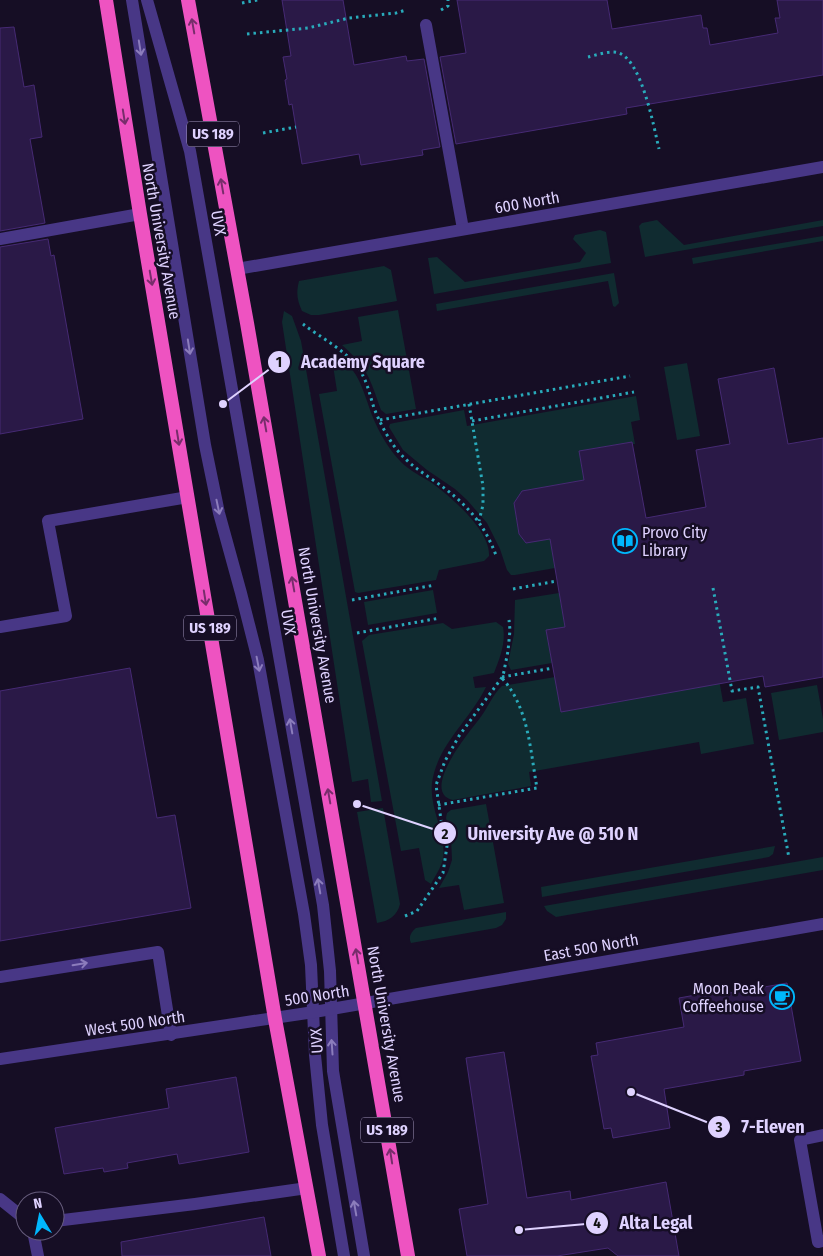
<svg xmlns="http://www.w3.org/2000/svg" width="823" height="1256" font-family="'Fira Sans Condensed',sans-serif">
<rect width="100%" height="100%" fill="#160e25"/>
<path fill="#102b30" d="M657 220 684 245 823 220V226L645 257 639 226 642 223Z
M600 230 606 232 611 263 434 294 428 258 437 257 465 282 580 262 586 253 573 239 575 235Z
M823 236V241L693 264 692 258Z
M384 266 391 270 397 301 319 315H311L302 311C297 300 296 293 299 281Z
M614 273 619 303 615 307 613 306 608 281 437 311 436 304Z
M398 310 416 409 386 414 381 410C370 379 368 368 342 345L362 341 358 317Z
M284 311 292 316 301 341 382 801 371 802 368 779 352 782 282 322Z
M334 353C361 370 363 393 374 420 380 434 390 451 401 462 410 471 421 476 432 483 451 497 491 531 489 556L484 561 439 570 436 580 358 593 355 592 319 394 337 391 332 359Z
M687 363 700 436 677 440 664 367Z
M636 396 640 420 631 422 635 444H633L632 442 579 451 584 480 522 491 514 503 519 534 526 543 550 539 555 568 515 575H511L507 570 500 549 487 523 467 500 455 489 427 470 403 450 389 427 390 424 394 423 464 410 467 426Z
M433 590 437 613 368 625 364 602Z
M559 593 565 627 546 630 552 663 511 670 508 664 514 634 515 600Z
M496 622 503 627C506 642 500 658 494 673L473 677 475 688 486 687C470 720 437 745 432 783 429 809 447 834 443 859 441 868 435 876 431 884L425 880 419 848 401 851 362 641 369 635 443 623 452 629Z
M712 639 723 702 746 698 754 744 701 754 699 742 529 772 531 786 453 800C419 792 470 731 480 718 488 708 492 695 502 686L555 677 561 712 689 689Z
M817 685 823 719V732L779 740 771 693Z
M486 804 504 903 464 910 459 885 439 888 448 872 452 860 451 838 446 818 447 813 451 810Z
M383 808 400 904C397 916 389 921 377 923L357 812Z
M775 846 773 854 769 857 542 897 541 887Z
M823 857V870L556 917 547 911 544 906Z
M506 912V919L502 925 496 928 411 943C408 937 411 932 416 928Z"/>
<path fill="#2a1947" stroke="#462a74" d="M282 0H343L354 65 406 56 407 61 424 59 440 147 422 150 423 155 361 165 359 154 302 164 292 104 289 105 285 80 287 79 283 57 291 56Z
M457 0H607L612 29 701 15 703 28H707L710 45 778 33 775 18H780L777 0H823V75L626 108 627 114 456 144 440 57 466 53Z
M14 27 24 87 34 85 42 137 30 139 45 223 0 231V28Z
M48 239 51 256 54 255 83 419 0 434V247Z
M774 368 788 444 823 438V677L765 687 763 676 561 712 546 630 565 627 550 539 526 543 519 534 514 503 522 491 584 480 579 451 632 442 646 518 706 507 696 450 730 444 718 379Z
M130 668 157 818 175 815 191 908 0 941V691Z
M787 983 801 1061 744 1071V1075L664 1089 670 1128 613 1138 611 1128 604 1129 591 1056 598 1055 596 1043 684 1027 679 998 729 989 730 993Z
M504 1052 527 1198 570 1191 571 1200 666 1182 679 1256H618L608 1248 557 1256H467L459 1209 488 1204 466 1058Z
M236 1077 249 1152 179 1164 177 1154 127 1163 128 1168 104 1172 103 1168 64 1174 55 1128 169 1108 166 1089Z
M264 1217 271 1256H122L121 1242Z"/>
<g fill="none" stroke-linecap="round" stroke-linejoin="round">
<path stroke="#29abbb" stroke-width="3" stroke-dasharray="2.5 4" stroke-linecap="butt" d="M242 3 258 0
M441 10 448 6V0
M247 34 308 28 349 18 396 13 406 10
M588 57C597 55 610 50 619 53 642 61 654 128 659 149
M263 133 296 127
M303 324C321 338 349 352 361 372 368 384 370 396 374 408 380 423 388 439 398 451 409 464 420 471 433 480 465 502 484 522 497 558
M469 404 483 486V505L479 521
M380 420 630 376
M472 421 634 392
M713 588 732 691 758 687 789 858
M513 589 557 581
M352 600 435 585
M357 633 440 618
M502 677 553 668
M438 805 537 788C530 750 529 707 501 677
M405 916 417 911 443 873 447 846 441 820 436 785 445 761 459 736 503 676 508 651 510 630 509 620"/>
<path stroke="#483786" stroke-width="12" d="M132 0 205 445 219 513 241 593 258 660 304 914 311 965 315 1055 322 1125 344 1256
M147 0 190 151 323 905 330 971 333 1071 364 1256
M426 25 463 229
M0 239 140 214
M0 627 66 616 48 521 188 497
M0 977 158 952 171 1035
M823 1135 800 1140 818 1242 823 1241
M0 1199 25 1219
M55 1221 195 1204 307 1188
M33 1231 38 1256"/>
<path stroke="#483786" stroke-width="12" d="M237 269 823 167"/>
<path stroke="#483786" stroke-width="12" d="M0 1059 314 1012 823 924"/>
<path stroke="#ee53c1" stroke-width="14" d="M106 0 140 214 275 1019 319 1256
M188 0 247 323 408 1256"/>
</g>
<defs><path id="oneway-shaft" d="M-6 0H5M1.5-3L5.5 0L1.5 3" fill="none" stroke-width="1.6" stroke-linecap="round" stroke-linejoin="round" transform="scale(1.25)"/></defs>
<g stroke="#772d6b">
<use href="#oneway-shaft" transform="translate(193 26) rotate(-100)"/>
<use href="#oneway-shaft" transform="translate(124 117) rotate(81)"/>
<use href="#oneway-shaft" transform="translate(222 186) rotate(-100)"/>
<use href="#oneway-shaft" transform="translate(151 278) rotate(80)"/>
<use href="#oneway-shaft" transform="translate(265 424) rotate(-100)"/>
<use href="#oneway-shaft" transform="translate(178 438) rotate(81)"/>
<use href="#oneway-shaft" transform="translate(293 584) rotate(-100)"/>
<use href="#oneway-shaft" transform="translate(205 598) rotate(81)"/>
<use href="#oneway-shaft" transform="translate(329 796) rotate(-100)"/>
<use href="#oneway-shaft" transform="translate(357 956) rotate(-100)"/>
<use href="#oneway-shaft" transform="translate(391 1156) rotate(-99)"/>
</g>
<g stroke="#8c7dbc">
<use href="#oneway-shaft" transform="translate(140 48) rotate(81)"/>
<use href="#oneway-shaft" transform="translate(189 347) rotate(81)"/>
<use href="#oneway-shaft" transform="translate(218 507) rotate(78)"/>
<use href="#oneway-shaft" transform="translate(258 664) rotate(79)"/>
<use href="#oneway-shaft" transform="translate(291 726) rotate(-100)"/>
<use href="#oneway-shaft" transform="translate(319 886) rotate(-100)"/>
<use href="#oneway-shaft" transform="translate(80 964) rotate(-9)"/>
<use href="#oneway-shaft" transform="translate(332 1047) rotate(-94)"/>
<use href="#oneway-shaft" transform="translate(355 1208) rotate(-100)"/>
</g>
<defs>
<symbol id="library-ring" viewBox="-11 -11 22 22"><circle r="9.5" fill="#160e25" stroke="#00b7fd" stroke-width="1.5"/><path d="M-6-4Q-3-5.5-.7-3.5V5Q-3 3-6 4ZM6-4Q3-5.5 .7-3.5V5Q3 3 6 4Z" fill="#00b7fd"/></symbol>
<symbol id="cafe-ring" viewBox="-11 -11 22 22"><circle r="9.5" fill="#160e25" stroke="#00b7fd" stroke-width="1.5"/><path d="M-5.5-4.5H6V0H3Q3 3.5 0 3.5H-2.5Q-5.5 3.5-5.5 0ZM3-3.2v2h1.7v-2ZM-6 4.5H4V6H-6Z" fill="#00b7fd"/></symbol>
</defs>
<g fill-rule="evenodd">
<use href="#library-ring" x="611" y="527" width="28" height="28"/>
<use href="#cafe-ring" x="768" y="983" width="28" height="28"/>
</g>
<g text-anchor="middle" stroke-width="5" stroke-linejoin="round" paint-order="stroke">
<g fill="#160e25" stroke="#a397be" stroke-width="1">
<rect x="187" y="121.5" width="52" height="25" rx="4"/>
<rect x="184" y="615.5" width="52" height="25" rx="4"/>
<rect x="361" y="1117.5" width="52" height="25" rx="4"/>
</g>
<g font-size="15" font-weight="bold" fill="#dfd2ff">
<text x="213" y="139">US 189</text>
<text x="210" y="633">US 189</text>
<text x="387" y="1135">US 189</text>
</g>
<g font-size="16" fill="#dfd2ff" stroke="#160e25">
<text transform="translate(527 202) rotate(-10)" y="6">600 North</text>
<text transform="translate(219 223) rotate(80)" y="6">UVX</text>
<text transform="translate(162 241) rotate(80)" y="6">North University Avenue</text>
<text transform="translate(289 622) rotate(80)" y="6">UVX</text>
<text transform="translate(318 625) rotate(80)" y="6">North University Avenue</text>
<text transform="translate(591 947) rotate(-10)" y="6">East 500 North</text>
<text transform="translate(317 995) rotate(-9)" y="6">500 North</text>
<text transform="translate(135 1023) rotate(-8)" y="6">West 500 North</text>
<text transform="translate(387 1024) rotate(80)" y="6">North University Avenue</text>
<text transform="translate(316 1041) rotate(-93)" y="6">UVX</text>
</g>
<g font-size="16" fill="#dfd2ff" stroke="#160e25" text-anchor="start">
<text x="642" y="538">Provo City<tspan x="642" dy="18">Library</tspan></text>
<text x="764" y="994" text-anchor="end">Moon Peak<tspan x="764" dy="18">Coffeehouse</tspan></text>
</g>
</g>
<path fill="none" stroke="#dfd2ff" stroke-width="2" d="M223 404L279 362M357 804L445 833M631 1092L719 1127M519 1230L597 1223"/>
<g fill="#dfd2ff" stroke="#160e25" stroke-width="2">
<circle cx="223" cy="404" r="5"/>
<circle cx="357" cy="804" r="5"/>
<circle cx="631" cy="1092" r="5"/>
<circle cx="519" cy="1230" r="5"/>
<circle cx="279" cy="362" r="12"/>
<circle cx="445" cy="833" r="12"/>
<circle cx="719" cy="1127" r="12"/>
<circle cx="597" cy="1223" r="12"/>
</g>
<g font-size="15" text-anchor="middle" font-weight="bold" fill="#111">
<text x="279" y="367">1</text>
<text x="445" y="839">2</text>
<text x="719" y="1132">3</text>
<text x="597" y="1228">4</text>
</g>
<g font-size="18" text-anchor="middle" font-weight="bold" fill="#dfd2ff" stroke="#160e25" stroke-width="5" stroke-linejoin="round" paint-order="stroke">
<text x="363" y="368">Academy Square</text>
<text x="553" y="840">University Ave @ 510 N</text>
<text x="773" y="1133">7-Eleven</text>
<text x="656" y="1229">Alta Legal</text>
</g>
<g transform="translate(40 1216) rotate(350)"><circle r="24" fill="#160e25" stroke="#665c7c"/>
<path d="M0-4L9 19L0 12L-9 19Z" fill="#00b7fd"/>
<text y="-8" font-size="14" font-weight="bold" text-anchor="middle" fill="#dfd2ff">N</text>
</g>
</svg>
